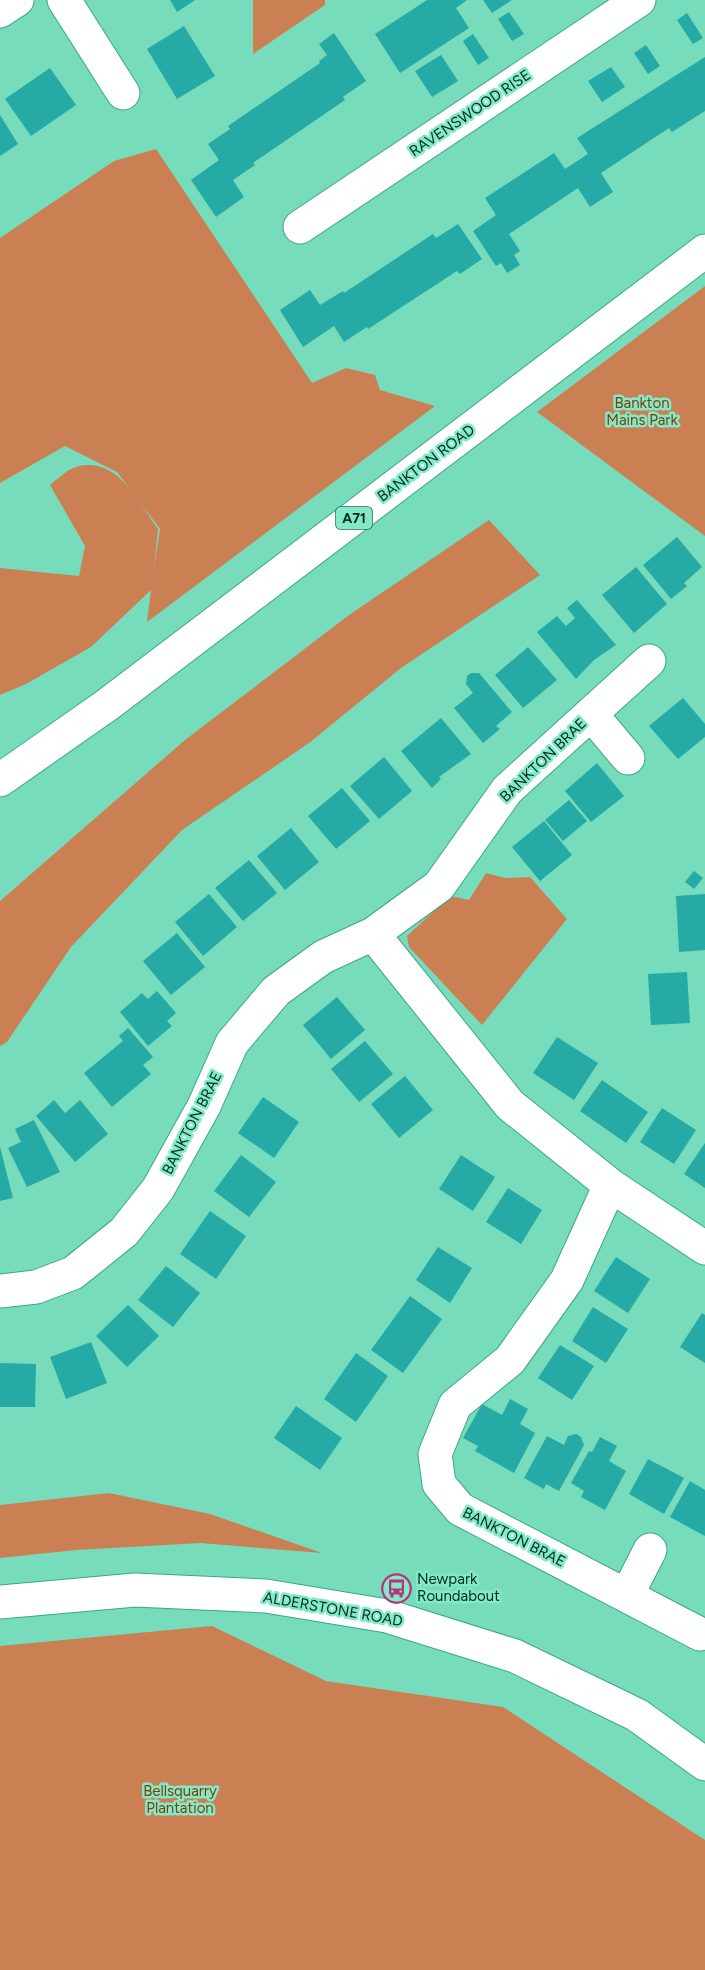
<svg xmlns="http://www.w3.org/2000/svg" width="705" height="1970" font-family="Figtree,sans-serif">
<rect width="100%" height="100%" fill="#76dcbb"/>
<path fill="#cb8054" d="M253 0H325V5L253 54Z
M156 149 312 383 346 368 375 375 380 390 435 406 147 622 151 590 91 647 26 684 0 695V568L79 576 85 546 50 485C57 480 67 469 76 467 117 455 138 502 158 529L154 568 160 529 117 472 65 446 0 483V238L114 161Z
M705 286V536L537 412Z
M489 520 540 575 401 668 309 743 182 830 71 947 7 1042 0 1046V901L185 740 349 615Z
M486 873 505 878 530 877 567 919 482 1025 409 947 407 936 450 896 469 900Z
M109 1493 210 1514 322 1553 200 1543 76 1550 0 1558V1505Z
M212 1626 326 1681 503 1707 705 1840V1970H0V1646Z"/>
<path fill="#26aaa5" d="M170 0H195L177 12Z
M427 0H467L456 8 469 28 400 73 375 34Z
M483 0H512L492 13Z
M509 12 524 34 512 41 498 19Z
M687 13 703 38 693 44 677 20Z
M184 26 215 76 177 99 147 49Z
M334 33 366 81 343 97 345 100 253 163 255 165 233 180 244 197 216 217 191 180 219 160 208 144 230 129 228 126 320 63 319 61 327 55 319 44Z
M473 34 489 58 478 65 463 41Z
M646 45 660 66 648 74 634 53Z
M441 55 458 81 432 97 415 71Z
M705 57V111L672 132 669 128 601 173 613 192 590 207 578 188 509 234 520 251 514 255 520 265 507 273 501 263 496 266 473 231 496 215 485 198 554 153 565 169 588 154 577 138Z
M611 67 625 87 602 102 588 81Z
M50 68 76 105 31 136 5 99Z
M0 115 18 144 0 156Z
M458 224 482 259 460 274 457 271 368 329 367 327 344 342 334 326 303 347 280 310 310 290 320 305 343 291 344 293 433 234 436 238Z
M677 537 702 567 684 583 687 586 671 599 643 565Z
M636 567 667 604 634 633 602 595Z
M577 600 616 645 594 660 576 679 537 632 557 616 566 626 575 618 567 608Z
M528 647 557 680 523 708 495 675Z
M471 673H479L512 712 496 726 500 729 483 743 454 708 473 693 466 684 467 676Z
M683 698 705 724V737L678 759 649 726Z
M441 718 471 754 439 777 441 779 432 788 401 751Z
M384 757 412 791 379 819 350 786Z
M597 763 624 796 591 822 565 791Z
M342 788 370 821 336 849 308 816Z
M569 800 587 821 563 841 545 820Z
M544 821 572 855 540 881 512 847Z
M291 828 319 862 285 890 257 856Z
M249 860 277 893 243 921 215 888Z
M694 871 703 878 694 889 685 882Z
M209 894 237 927 203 956 175 922Z
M705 894V950L679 952 676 896Z
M177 933 205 967 171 995 143 961Z
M687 972 690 1023 651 1025 648 974Z
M157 991 176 1013 167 1021 172 1026 148 1046 120 1012 142 993 148 999Z
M337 997 365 1030 331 1059 303 1025Z
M128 1028 153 1057 143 1065 151 1074 112 1107 84 1073 123 1041 119 1036Z
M557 1037 598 1063 574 1100 533 1073Z
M365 1041 393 1074 359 1102 331 1069Z
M405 1076 433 1110 399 1138 371 1104Z
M602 1080 648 1112 626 1143 580 1111Z
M263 1097 299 1122 274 1158 238 1133Z
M54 1100 65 1113 80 1100 108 1134 75 1162 36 1116Z
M662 1108 696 1130 674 1164 640 1142Z
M34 1120 60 1172 27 1187 8 1148 21 1142 15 1129Z
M705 1143V1188L684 1174Z
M0 1147 13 1198 0 1201Z
M241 1155 276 1182 249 1217 214 1191Z
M461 1155 495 1177 473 1211 439 1189Z
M508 1188 542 1210 521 1244 486 1222Z
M210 1211 246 1236 216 1279 180 1254Z
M438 1247 472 1268 450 1303 416 1280Z
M616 1257 650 1279 628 1313 594 1291Z
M166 1266 200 1293 173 1327 138 1300Z
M410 1296 442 1319 403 1373 371 1350Z
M128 1305 159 1336 127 1367 96 1336Z
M593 1307 628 1329 606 1363 572 1341Z
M702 1313 705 1315V1363L680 1347Z
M91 1342 107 1383 66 1399 50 1357Z
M560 1345 594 1366 572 1400 538 1378Z
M356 1353 388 1376 356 1422 324 1399Z
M0 1363 36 1364 35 1407H0Z
M510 1399 528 1409 520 1424 535 1433 514 1473 475 1451 478 1446 463 1438 482 1404 502 1415Z
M296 1406 342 1438 320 1470 274 1438Z
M576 1434 581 1437 584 1445 559 1491 546 1484 544 1489 524 1478 547 1436 564 1445 568 1436Z
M600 1437 617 1446 609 1461 626 1471 605 1510 581 1497 584 1491 571 1483 589 1451 592 1452Z
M648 1459 684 1478 664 1514 629 1494Z
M690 1481 705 1490V1536L670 1517Z"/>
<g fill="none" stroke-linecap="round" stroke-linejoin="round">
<defs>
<path id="minor" d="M64 0 123 93
M0 11 17 0
M300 227 639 0
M591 714 628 758
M373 934 510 1105 610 1185 705 1248
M610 1185 567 1280 510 1360 455 1405 435 1454 439 1484 460 1509 700 1634
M0 1291 36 1287 73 1273 124 1232 158 1189 204 1106 232 1043 276 991 323 957 373 934 439 886 507 790 649 661
M627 1595 650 1550"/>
<path id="tertiary" d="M0 1602 135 1590 266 1596 387 1616 515 1656 637 1715 705 1764"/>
<path id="primary" d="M0 780 107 705 705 251"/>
</defs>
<use href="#minor" stroke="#3ca788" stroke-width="35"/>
<use href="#tertiary" stroke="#3ca788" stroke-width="35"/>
<use href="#primary" stroke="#3ca788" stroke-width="35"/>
<use href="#minor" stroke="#fff" stroke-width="33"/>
<use href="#tertiary" stroke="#fff" stroke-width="33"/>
<use href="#primary" stroke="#fff" stroke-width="33"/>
</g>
<defs>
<symbol id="bus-ring" viewBox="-11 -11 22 22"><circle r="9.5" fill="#83e9c8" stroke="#b6347c" stroke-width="1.5"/><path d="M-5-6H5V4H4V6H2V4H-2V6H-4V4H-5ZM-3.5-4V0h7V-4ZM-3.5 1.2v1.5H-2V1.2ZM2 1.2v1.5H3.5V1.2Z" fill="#b6347c"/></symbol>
</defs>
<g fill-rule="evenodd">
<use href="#bus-ring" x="380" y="1572" width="33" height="33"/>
</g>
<g text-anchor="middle" stroke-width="5" stroke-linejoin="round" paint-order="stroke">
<rect fill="#83e9c8" stroke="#276553" stroke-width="1.5" x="336" y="507" width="36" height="22" rx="4.5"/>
<g font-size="14" font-weight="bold" fill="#002d21">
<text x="354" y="523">A71</text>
</g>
<g font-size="15" fill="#002d21" stroke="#83e9c8">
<text transform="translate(470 113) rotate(-34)" y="5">RAVENSWOOD RISE</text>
<text transform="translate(426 463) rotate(-37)" y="5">BANKTON ROAD</text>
<text transform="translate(543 760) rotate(-44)" y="5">BANKTON BRAE</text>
<text transform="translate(192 1123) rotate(-63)" y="5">BANKTON BRAE</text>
<text transform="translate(514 1537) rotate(27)" y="5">BANKTON BRAE</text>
<text transform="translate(333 1609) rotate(10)" y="5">ALDERSTONE ROAD</text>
</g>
<g font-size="15" fill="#833d06" stroke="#83e9c8">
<text x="642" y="408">Bankton<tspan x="642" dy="17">Mains Park</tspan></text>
<text x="180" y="1796">Bellsquarry<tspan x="180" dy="17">Plantation</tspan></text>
</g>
<g font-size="15" fill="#002d21" stroke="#83e9c8" text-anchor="start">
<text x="417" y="1584">Newpark<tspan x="417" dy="17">Roundabout</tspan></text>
</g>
</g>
</svg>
